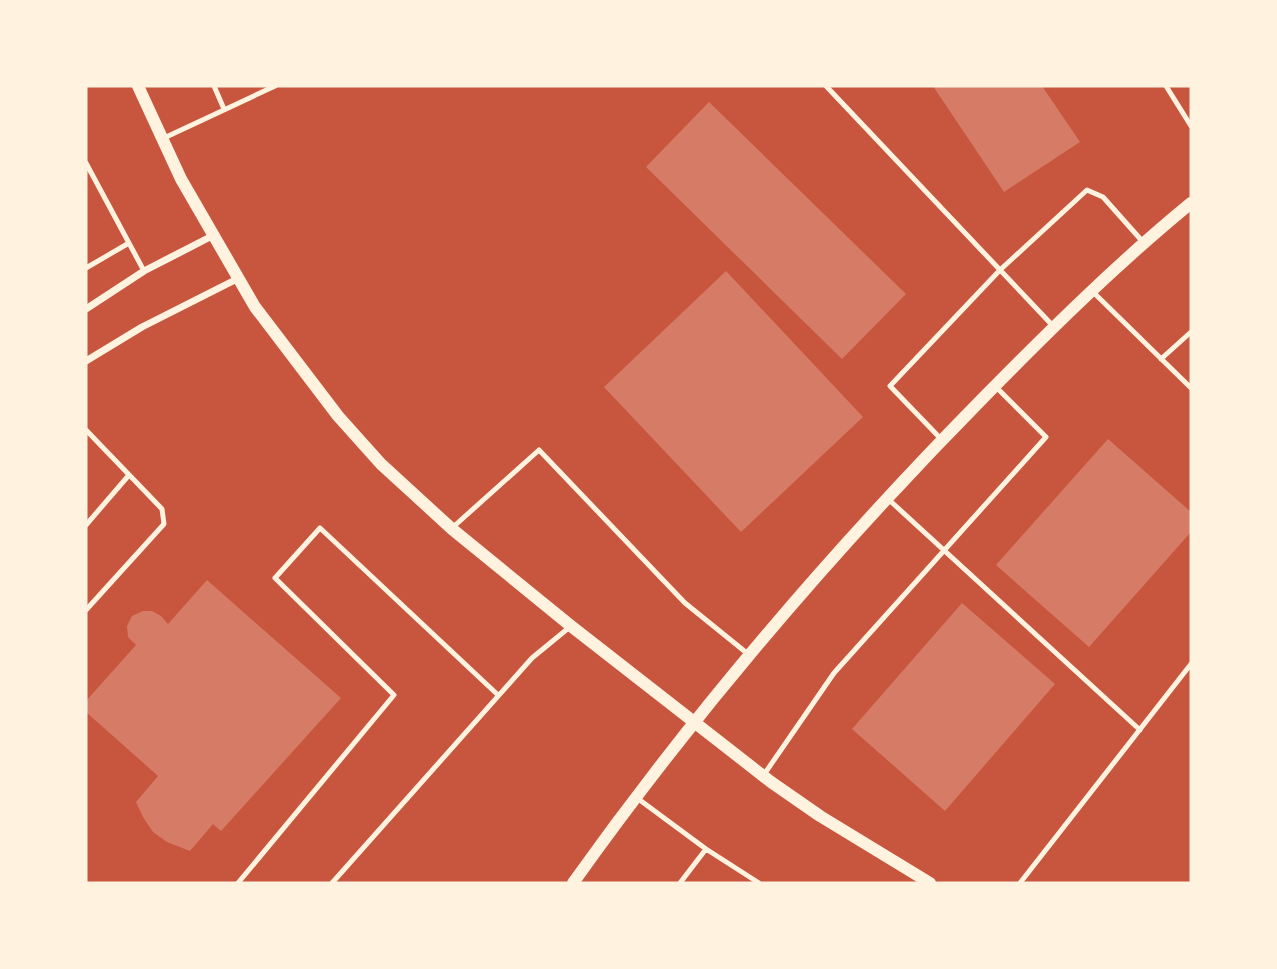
<svg xmlns="http://www.w3.org/2000/svg" width="1277" height="969" font-family="Roboto,sans-serif">
<rect width="100%" height="100%" fill="#c8553d"/>
<path fill="#d67c66" d="M933 86H1042L1080 142 1004 192Z
M709 102 906 294 842 359 646 167Z
M726 271 863 417 741 532 604 387Z
M1108 439 1191 512V532L1089 647 996 565Z
M207 580 341 698 221 831 213 824 190 851 167 842 153 832 143 817 136 802 158 776 86 712V701L136 645 128 637 127 626 132 616 143 611H152L161 616 168 624Z
M962 603 1055 684 945 811 852 729Z"/>
<g fill="none" stroke-linecap="round" stroke-linejoin="round">
<path stroke="#fff3e0" stroke-width="5" d="M214 86 224 109
M826 86 1054 327
M1166 86 1191 126
M164 138 275 86
M86 163 144 271
M86 268 129 243
M1091 290 1191 388
M1161 359 1191 332
M86 430 162 509 164 524 86 610
M942 440 890 386 1000 270 1087 190 1103 197 1143 242
M887 498 1140 730
M86 525 129 475
M452 528 539 450 685 603 748 654
M763 776 834 673 1046 437 995 386
M637 798 706 849
M238 883 394 695 275 578 320 528 498 695
M332 883 532 658 571 626
M680 883 706 849 759 883
M1020 883 1191 664"/>
<path stroke="#fff3e0" stroke-width="7" d="M86 309 144 271 214 235
M86 361 142 327 239 278"/>
<path stroke="#fff3e0" stroke-width="12" d="M138 86 181 179 255 307 338 416 381 464 452 529 571 626 771 782 820 816 930 883
M573 883C697 709 836 547 986 395 1052 328 1119 262 1191 203"/>
</g>
<rect width="1277" height="969" fill="none" stroke="#fff3e0" stroke-width="175"/>
</svg>
